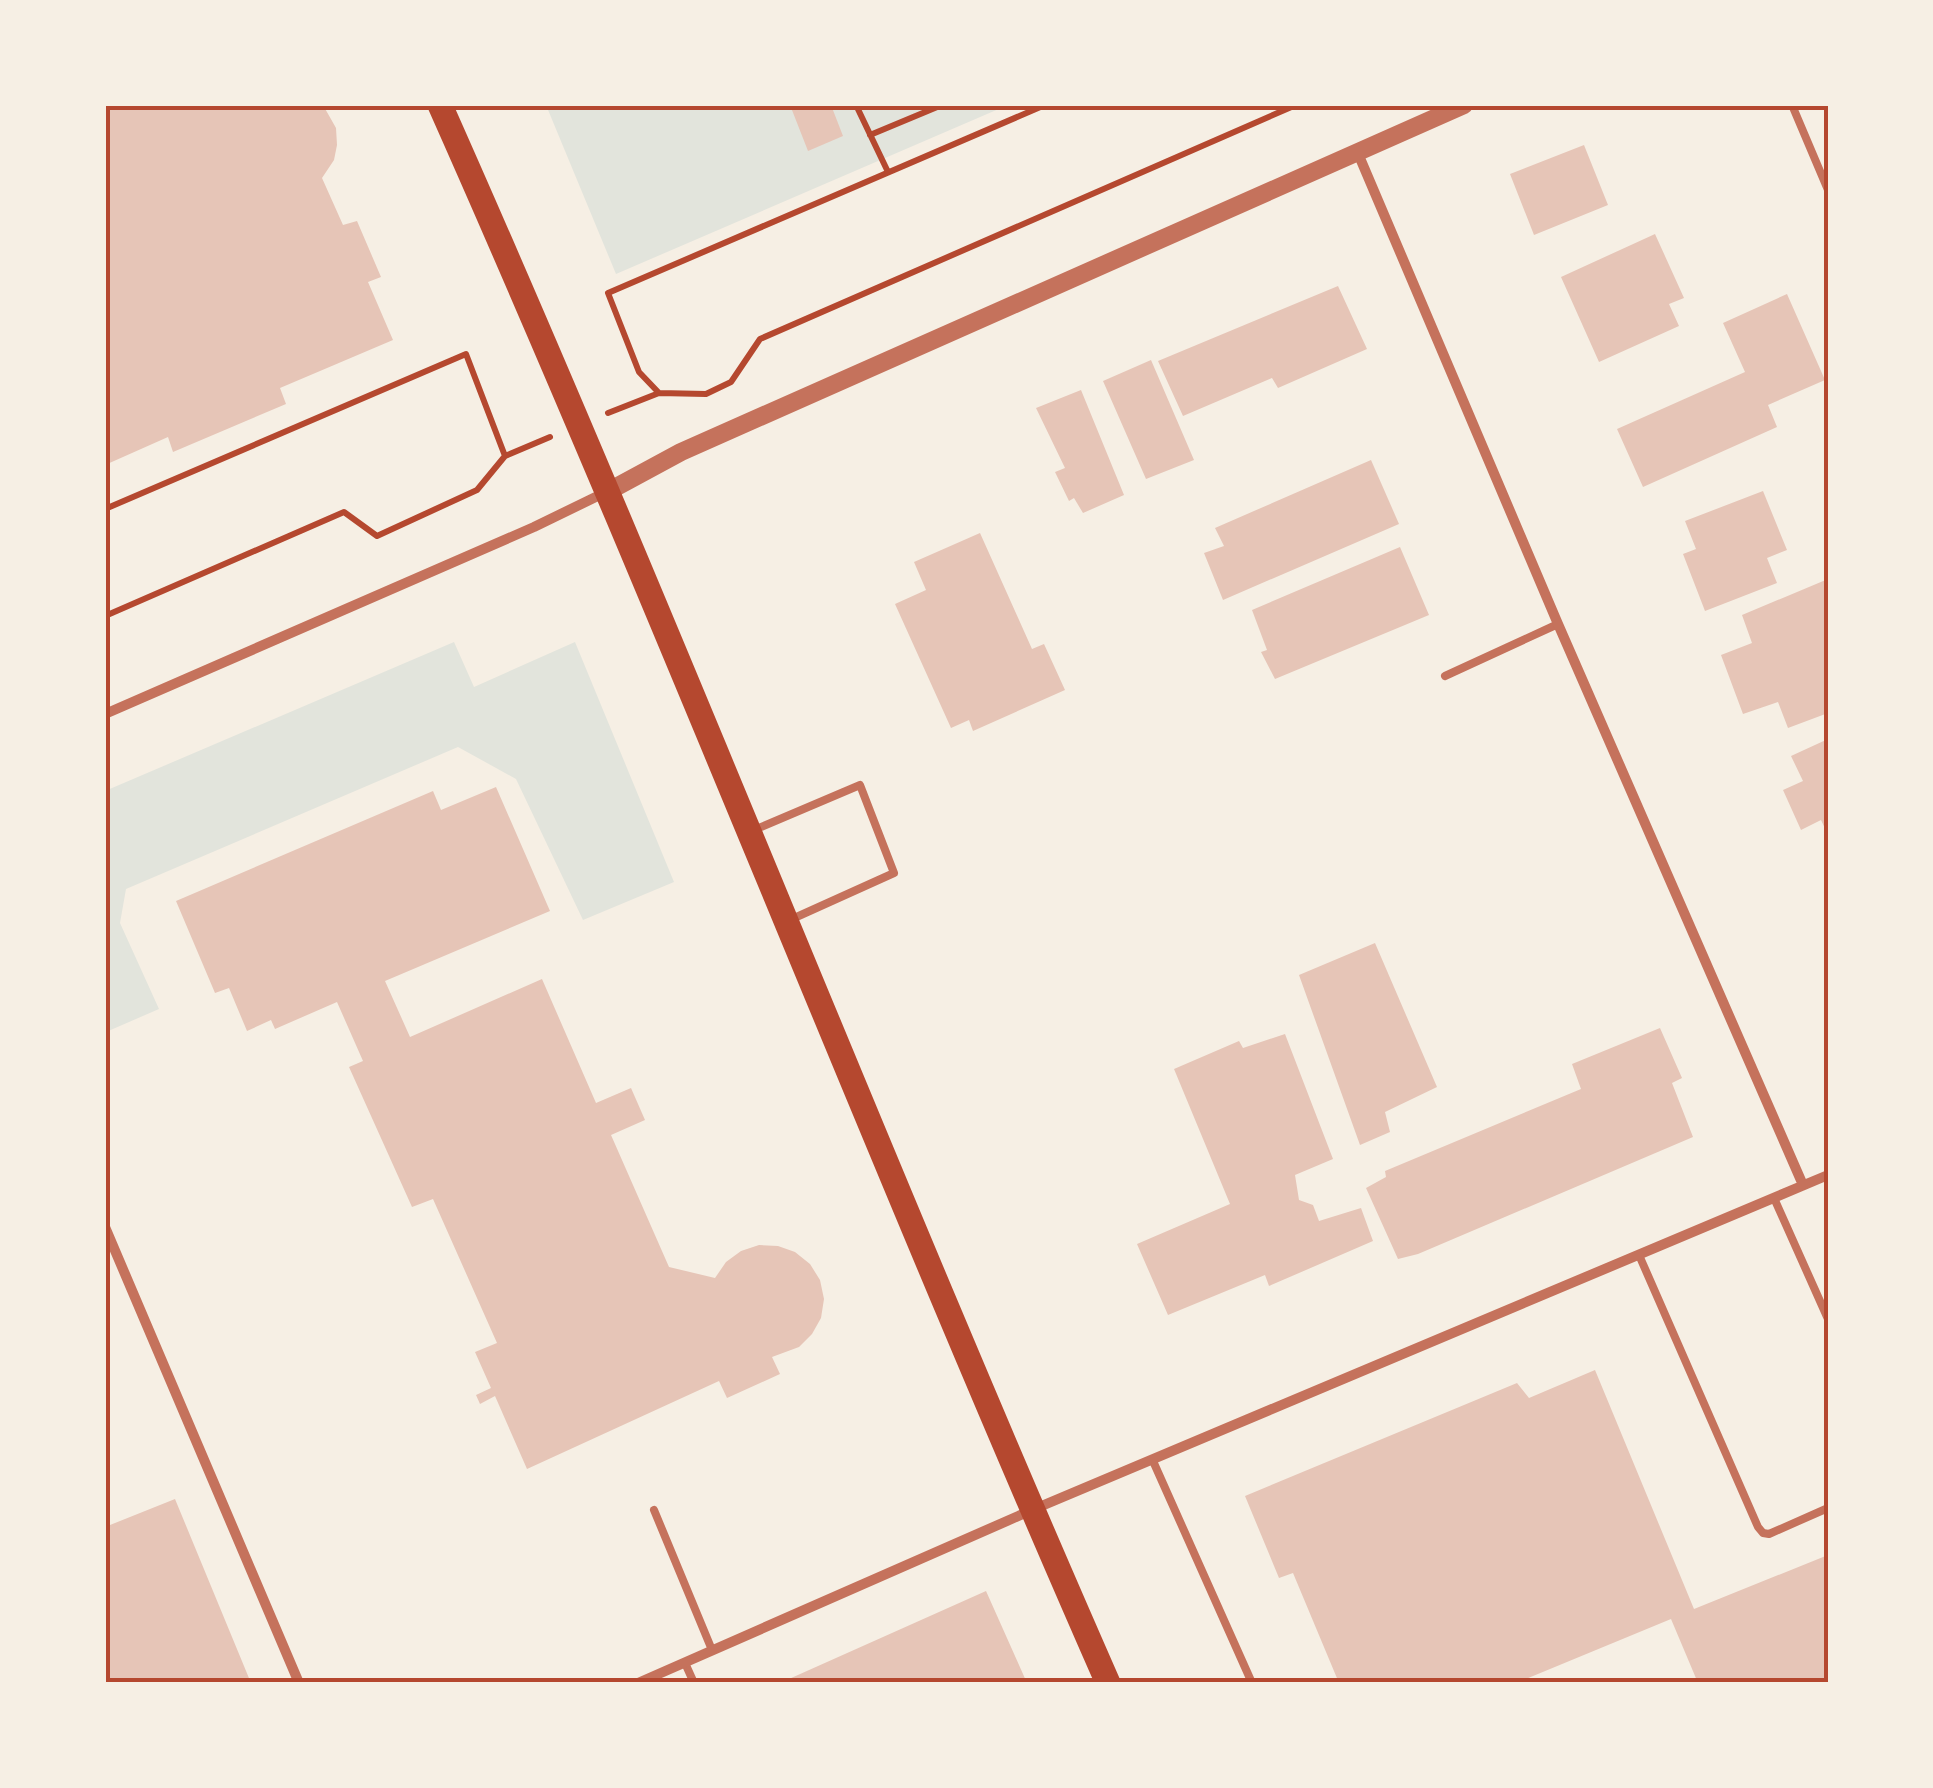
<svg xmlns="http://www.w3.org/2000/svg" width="1933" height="1788" font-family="'Titillium Web',sans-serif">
<rect width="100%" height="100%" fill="#f6efe4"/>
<path fill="#e2e4dc" d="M546 105H1008L616 274Z
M454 642 474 687 575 642 674 882 583 920 516 779 458 747 126 889 120 923 159 1009 106 1032 105 791Z"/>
<path fill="#e6c5b7" d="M105 105H323L336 128 337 145 334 160 322 178 343 225 357 221 381 277 368 282 393 340 280 388 286 404 173 452 168 437 105 465Z
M790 105H831L843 136 808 151Z
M1584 145 1608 205 1534 235 1510 174Z
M1655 234 1684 298 1669 304 1679 326 1599 362 1561 277Z
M1338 286 1367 349 1278 388 1272 378 1183 416 1158 361Z
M1787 294 1825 380 1768 405 1777 427 1643 487 1617 429 1745 372 1723 323Z
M1151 360 1194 460 1146 479 1103 381Z
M1081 390 1124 495 1083 513 1074 498 1069 501 1055 472 1065 468 1036 408Z
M1371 460 1399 524 1223 600 1204 553 1224 546 1215 528Z
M1763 491 1787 550 1767 558 1777 583 1705 611 1683 554 1696 549 1685 521Z
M980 533 1032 649 1044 644 1065 690 973 731 969 720 951 728 895 604 926 590 914 562Z
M1400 547 1429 615 1275 679 1261 652 1267 650 1252 610Z
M1828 579V713L1788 728 1778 702 1743 714 1721 655 1752 643 1742 615Z
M1828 739V835L1821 820 1801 830 1783 790 1803 781 1791 756Z
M496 787 550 911 385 981 410 1037 542 979 596 1103 631 1088 645 1120 611 1135 669 1267 715 1278 726 1262 741 1251 759 1245 778 1246 795 1252 810 1264 820 1280 824 1299 821 1318 812 1334 799 1347 772 1357 780 1374 727 1398 719 1381 527 1469 495 1396 480 1404 476 1395 491 1388 475 1352 497 1343 433 1199 412 1207 349 1067 363 1061 337 1002 275 1029 271 1020 247 1031 229 988 215 993 176 901 433 791 441 810Z
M1375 943 1437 1087 1385 1112 1390 1132 1360 1145 1299 975Z
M1660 1028 1682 1078 1672 1083 1693 1137 1418 1254 1398 1259 1366 1188 1386 1177 1385 1171 1581 1089 1572 1064Z
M1285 1034 1333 1159 1295 1175 1299 1200 1313 1205 1319 1221 1361 1208 1373 1241 1269 1286 1265 1275 1168 1315 1137 1244 1230 1204 1174 1069 1239 1041 1243 1048Z
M1595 1370 1694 1609 1828 1555V1683H1698L1671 1619 1516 1683H1339L1293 1573 1279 1578 1245 1496 1517 1383 1529 1398Z
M175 1499 251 1683H105V1527Z
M986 1591 1027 1683H780Z"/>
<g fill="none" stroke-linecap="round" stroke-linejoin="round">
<path stroke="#b5482f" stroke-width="6" d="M856 105 888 172
M870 135 942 105
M659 393 639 372 608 293 1045 105
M608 413 659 393 706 394 731 382 760 339 1296 105
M505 456 550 437
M105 509 466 354 505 456
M105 616 344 512 377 536 477 490 505 456"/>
<path stroke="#c5725c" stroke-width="8" d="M1792 105 1828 190
M1445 676 1558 624
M754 830 860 785 894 873 792 919
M1774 1198 1828 1319
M1639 1255 1758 1527 1763 1533 1769 1534 1828 1508
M1153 1461 1252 1683
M654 1510 712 1650
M685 1663 694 1683"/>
<path stroke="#c5725c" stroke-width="10" d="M1357 151 1558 624 1803 1185
M105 714 534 527 606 492
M105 1227 299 1683
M638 1683 1032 1510 1828 1175"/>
<path stroke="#c5725c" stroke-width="18" d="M607 492 681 452 1464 105"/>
<path stroke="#b5482f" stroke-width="25" d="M440 105C672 627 878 1160 1108 1683"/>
</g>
<rect width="1933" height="1788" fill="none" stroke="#f6efe4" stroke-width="215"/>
<rect x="108" y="108" width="1718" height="1572" fill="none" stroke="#b5482f" stroke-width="4"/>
</svg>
